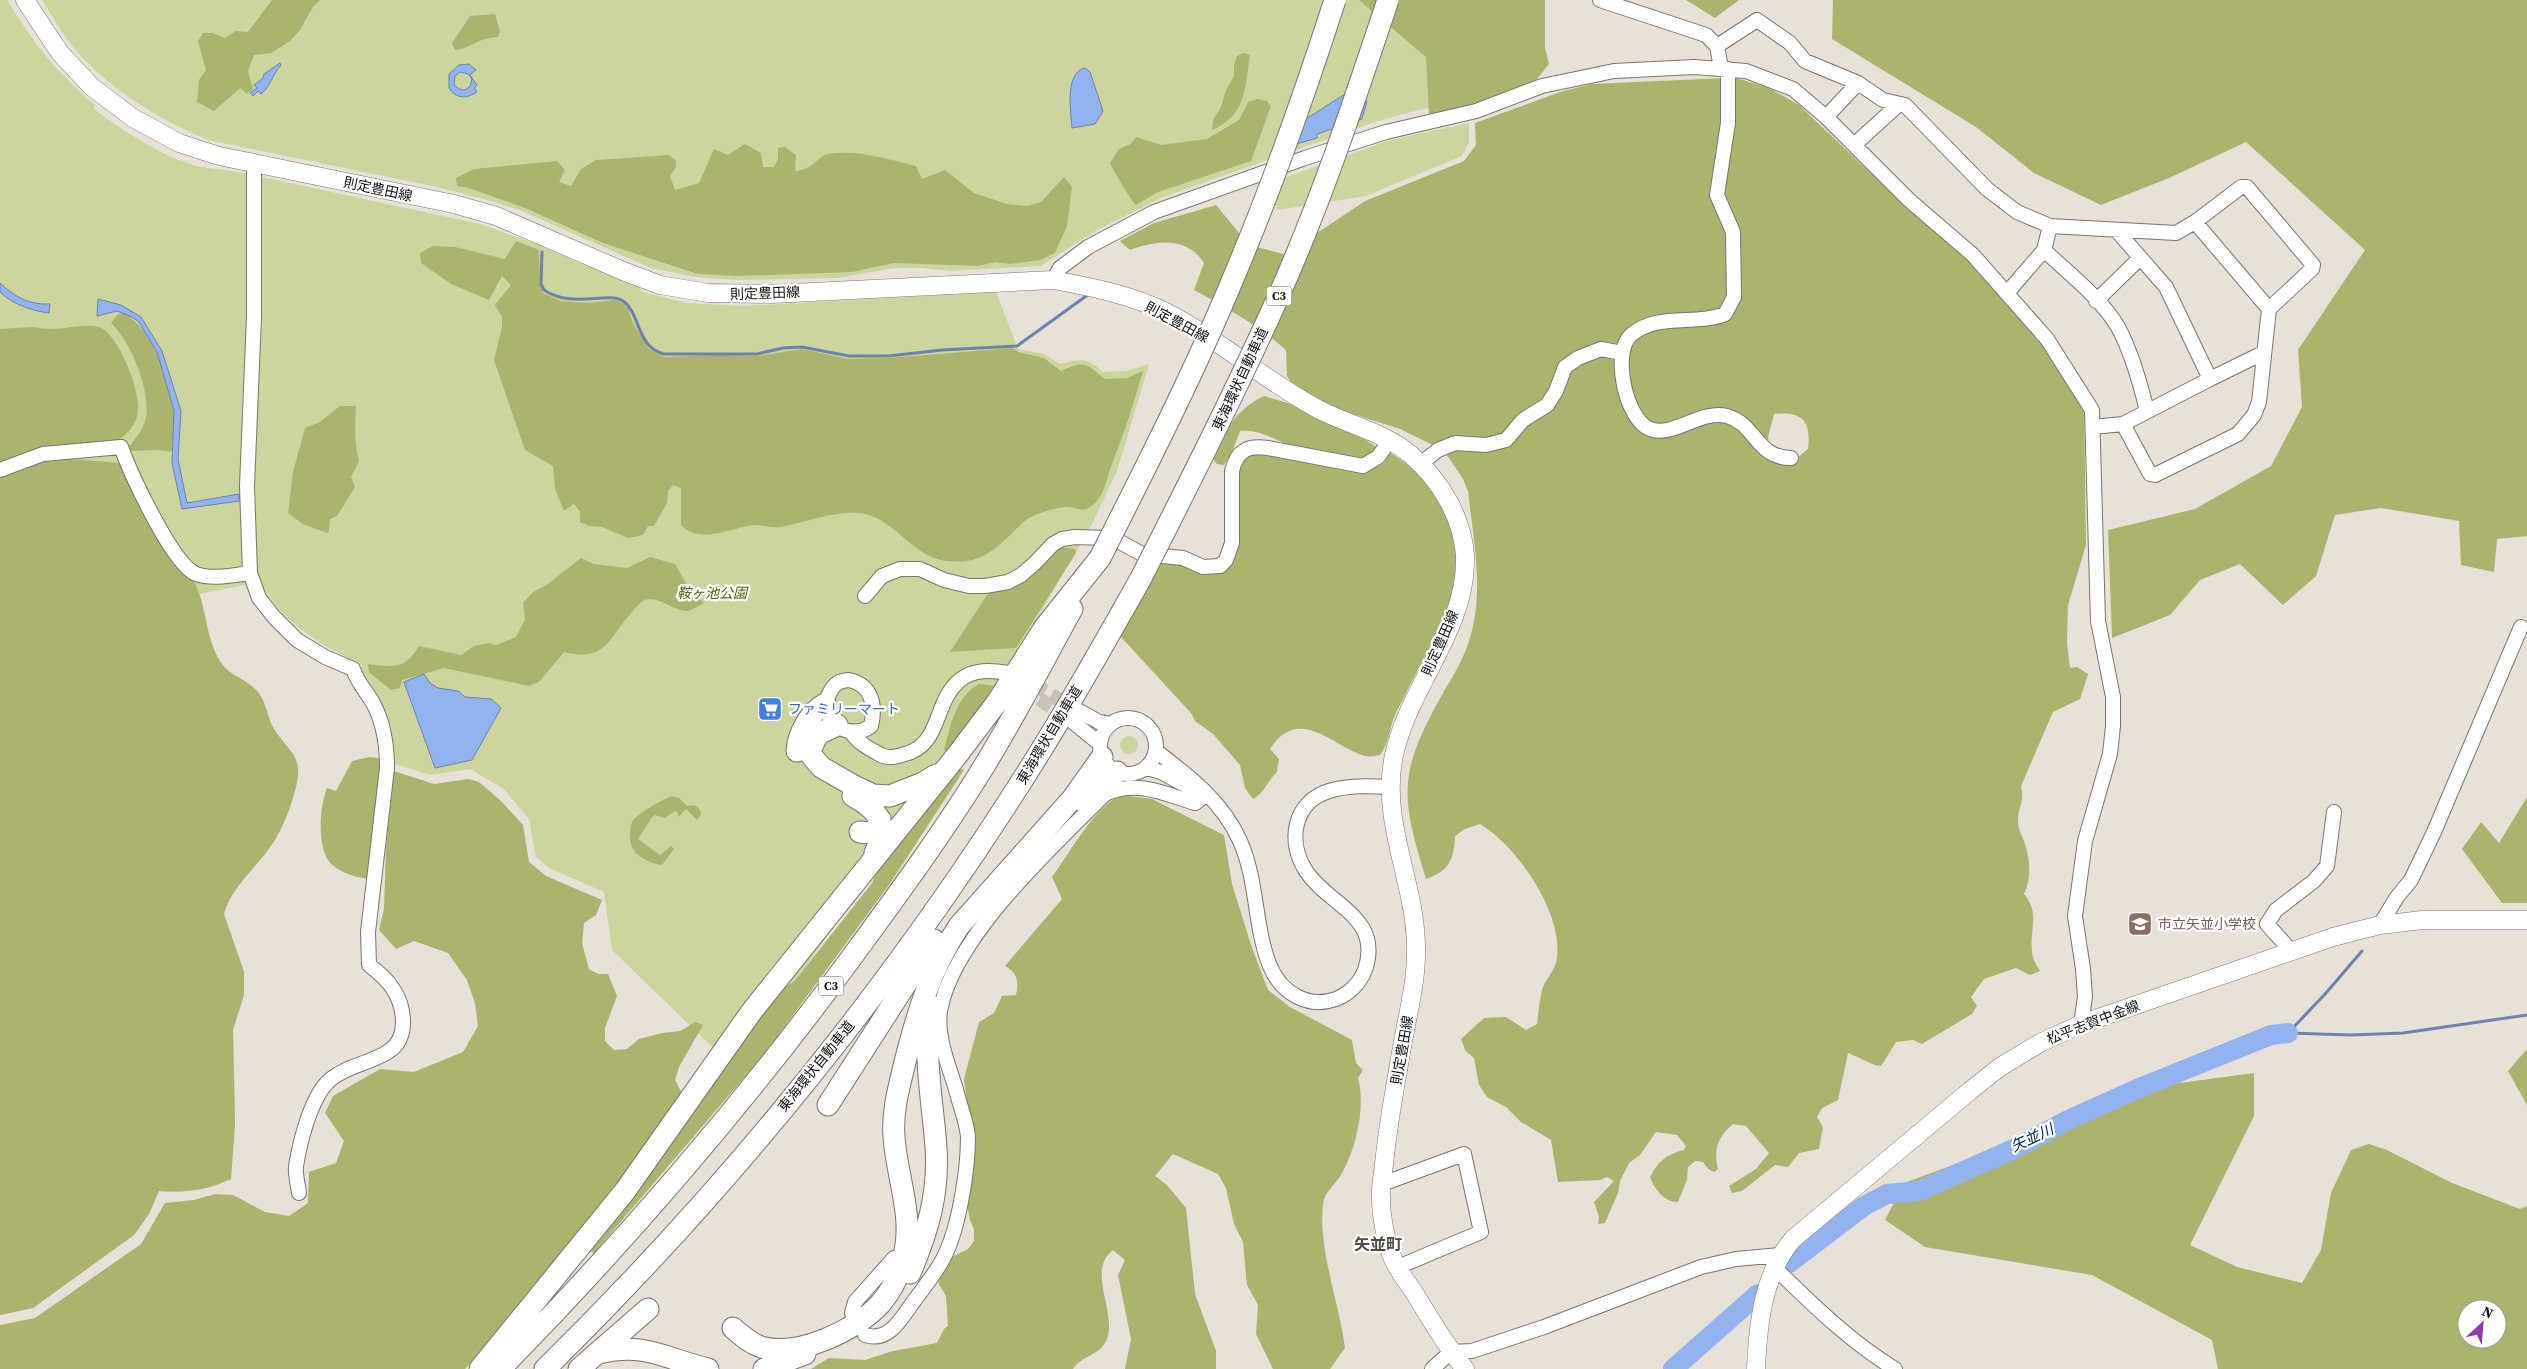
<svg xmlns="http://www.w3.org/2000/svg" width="2527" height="1369" font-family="'Source Serif 4','Noto Sans JP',serif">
<rect width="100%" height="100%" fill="#e7e1d8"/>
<path fill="#ccd59d" d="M0 0H7C31 40 58 75 95 105L94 109C122 130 165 159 201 167 214 169 227 170 239 172L480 224 539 245 586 266 588 263 642 284 640 291 686 303 742 306 996 292 1018 349 1044 354 1060 364C1080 359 1087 357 1103 372L1126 371 1149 364 1117 471 1091 526 1012 662 736 1070 612 950 604 892 549 868 536 857 529 819 504 789 470 769 430 775 390 762 359 675 362 665C319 644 285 624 259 582L200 594C205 616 208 643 221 663 229 675 244 678 254 688 267 700 266 714 274 728 289 755 307 755 294 793 289 810 281 830 271 845 256 868 232 886 224 914L244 972V995L233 1030 235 1124 231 1179C208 1190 184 1193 159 1191L149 1214 134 1235 33 1308 0 1315Z
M42 0H1539L1453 104 1418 110 1372 123 1163 197 1097 230 1041 266 951 271 922 268H894L837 278 736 280 696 277 651 268 522 211 491 201 437 187 208 140C154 117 103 86 67 39 58 26 50 13 42 0Z
M1469 123V142L1462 156 1366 196 1277 210 1270 183 1390 140Z
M1120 745a9 9 0 1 1 18 0a9 9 0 1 1-18 0Z"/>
<path fill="#aab46e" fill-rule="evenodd" d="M272 0H320L313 7 300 30 290 41 271 53 254 55 248 71 253 89 247 94 240 88 214 111 197 102 199 80 206 70 198 41 203 33H212L225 38 236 31 248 32Z
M1359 0H1545V48L1549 64 1536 80 1484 101 1429 116 1426 57Z
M1686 0H1739L1715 18Z
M1833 0H2527V536L2497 539 2494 572 2461 565 2459 521 2381 508 2335 515 2316 576 2283 605 2240 564 2200 580 2170 615 2112 638 2108 530 2195 509 2271 466 2302 407 2298 350 2365 250 2246 142 2169 178 2101 205 2034 173 1976 127 1832 39Z
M495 14 500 31 498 37C477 38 472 48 455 50L452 43 470 16Z
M1243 53 1250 55C1245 88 1246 116 1212 130L1213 120 1221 107 1226 90 1234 76V65L1237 56Z
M1733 77 1769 88 1799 105 1904 205 1971 263 2041 343 2084 409 2086 545 2068 605 2067 643 2070 668 2077 667 2088 674 2080 699 2053 712 2021 786C2025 803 2018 806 2018 820 2018 829 2021 834 2024 841 2030 858 2032 878 2024 894 2042 915 2027 933 2033 957 2034 962 2038 967 2040 971L2030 975 2016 968 1984 979 1971 997 1977 1006 1972 1014 1922 1044 1913 1040 1896 1042 1881 1066 1875 1065 1848 1053 1838 1100 1822 1108 1817 1117 1823 1127 1819 1149 1799 1153 1788 1167 1775 1165 1742 1191 1732 1193 1729 1186 1756 1169 1769 1153 1746 1126 1733 1124C1718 1137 1713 1149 1718 1169L1714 1172 1708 1169 1703 1162 1695 1161 1688 1167 1687 1180 1678 1202C1664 1202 1655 1190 1650 1177 1657 1162 1668 1153 1684 1150L1686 1146 1677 1135 1656 1132 1640 1155 1629 1163 1620 1181 1618 1193 1605 1223 1598 1224 1599 1217 1594 1202 1614 1181 1607 1177 1600 1180 1558 1182 1551 1140 1521 1122 1506 1107 1487 1097 1479 1085 1474 1058 1465 1050 1461 1039 1484 1018 1506 1017 1526 1030 1537 1024C1538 1013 1540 1000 1542 990 1545 979 1556 970 1557 958 1563 913 1518 847 1480 824L1465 829 1455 836C1454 860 1449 871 1426 879 1402 799 1397 777 1438 702 1450 680 1465 659 1471 634 1484 589 1473 537 1468 491L1463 479 1447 455 1457 446 1483 449 1507 444 1526 422 1544 413 1551 406 1570 368 1594 354 1604 353 1619 357C1621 390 1623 420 1656 436L1717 419 1736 425 1766 456 1777 462H1792L1808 449C1811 421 1803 411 1774 414L1768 437 1770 449C1756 436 1746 419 1728 412 1703 404 1664 437 1648 424 1640 417 1630 403 1629 393 1627 381 1623 362 1626 351 1633 325 1670 321 1693 322 1708 323 1721 328 1731 314 1742 295 1740 253 1736 232 1734 219 1723 207 1722 193 1720 179 1726 166 1728 152 1731 127 1732 103 1733 77Z
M1724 78V130L1714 179 1728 233V299L1721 312 1661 318 1618 348 1575 356 1553 390 1505 438 1453 440 1433 445 1400 429 1331 407 1291 383 1287 376 1286 350C1258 325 1227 308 1194 290L1204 263C1187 236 1157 240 1130 250L1120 241 1154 223 1216 205 1249 245 1298 258 1317 233 1365 201 1464 161 1476 145 1475 123 1560 92 1592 84Z
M1257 99 1267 101 1271 106 1251 161 1158 192 1136 205C1131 201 1114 171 1110 163L1119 149 1131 144 1136 137 1161 145 1207 139 1239 120 1248 102Z
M745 144 761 153 763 167H774L778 159V148L785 147 796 155 795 171C813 170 818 156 828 154 857 149 888 159 916 166L922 179 945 170 974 193 1007 204 1027 206 1041 202 1064 177 1072 187 1067 226 1055 253 1040 260 1010 264 995 262 978 266 894 263 852 272 737 276 698 274 603 243 525 208 469 188 457 186 456 178 474 169 557 161 565 170 559 182 571 186 581 169 596 160 669 155 676 161V167L670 176 675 190 699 183 714 149 728 155Z
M516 241 539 250 540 283 543 293 561 301 589 303 614 300 621 302 628 309 633 323 649 349 664 357 719 355 757 356 802 349 848 359 889 358 1013 348 1018 352 1044 358 1061 371C1084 360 1086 363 1105 379L1127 378 1143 371C1134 403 1124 433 1112 464 1106 478 1105 498 1090 507 1081 513 1075 506 1065 507 1055 508 1038 513 1029 518 1023 521 1017 529 1012 533 992 553 976 565 946 561 911 557 893 515 858 513 834 511 803 523 780 527 771 528 762 525 753 525 731 528 699 545 681 525V488L673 485 668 491 667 503 654 526H648L643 535 628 538 602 527 589 526 580 522V512L574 504 564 511 555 489 553 466 525 450 494 360 502 327V317L495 305 511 285 502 276 489 300 451 284 421 263 420 253 433 246 455 247 505 259Z
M123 313C153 327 172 384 175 416 176 427 173 439 172 450L170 452 160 450 130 451 129 447C136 437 144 429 146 417 151 391 130 340 111 323L118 314Z
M32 327C39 328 47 329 55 329 69 328 88 323 101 328 120 337 140 391 138 410 137 424 128 434 117 441L0 465V329Z
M1264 396 1294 405 1366 440 1378 448C1375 451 1372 455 1369 457 1357 464 1306 451 1292 446 1274 440 1260 429 1240 431L1233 450 1224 465 1217 464 1212 458C1227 429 1234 411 1264 396Z
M340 406H356C355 424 354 444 359 461L351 477 355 487 337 516 330 519 329 531 327 533 303 524 288 513 293 472 305 428 320 422Z
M1255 452 1366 472 1384 463 1389 452C1438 481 1468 536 1453 593 1444 629 1422 660 1406 693 1402 702 1396 711 1393 720 1389 732 1388 745 1380 755 1375 756 1369 757 1365 756 1333 747 1299 704 1270 749L1279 759 1277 772C1267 781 1266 792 1253 799L1245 788 1240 765 1213 734 1195 721 1191 713 1120 636 1159 563 1177 562 1226 567 1240 461Z
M58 458 119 463C134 496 156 533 178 561 183 568 190 574 194 582 207 606 205 637 220 661 228 675 244 678 255 689 267 700 266 716 274 729 287 750 302 754 297 782 293 803 283 829 271 846 256 868 231 887 224 914L244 972V995L233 1030 235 1124 231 1179C208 1190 184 1193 159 1191L149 1214 134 1235 33 1308 0 1315V475Z
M1060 547 1075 549 1076 553 1016 648 950 652 989 592Z
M650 557 675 564 690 590 704 603C698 606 691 611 686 611 672 610 657 595 645 600 640 602 635 609 631 613 608 640 605 662 564 652L539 682 529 686 444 668 402 680 400 688 391 690 369 672 368 664C393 667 405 670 419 646L461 655 474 646 489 643 496 645 516 637 525 619 523 603 533 592 548 584 581 558 594 564 627 568Z
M979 684 995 686 950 754 944 750C950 727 956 696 979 684Z
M369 757 378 758 384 763 373 878C360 880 336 872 328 860 317 842 320 806 327 788L336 791 352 761Z
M957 768 964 770 889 885 765 1053 594 1253 587 1249 782 988 794 982 872 883 878 868Z
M394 771 434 784 468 779 479 782 500 800 523 825 529 862 546 876 602 900 596 915 584 923 582 943 589 969 598 974H608L617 996 605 1028V1041L614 1050 627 1049 639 1039 662 1033 680 1031 695 1022 703 1025 679 1067 675 1080 683 1095C615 1189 548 1286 465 1369H0V1325L35 1318 141 1244 165 1203 194 1200 215 1194 233 1195 265 1212 289 1216 308 1203 309 1172 336 1163 344 1141 325 1113 333 1096 380 1069 414 1072 463 1052 478 1026 475 1003 467 980 448 953 414 941 396 949 379 930 384 909 386 847Z
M1121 795 1152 799 1224 835 1232 884 1251 945 1268 990 1290 1007 1352 1040 1356 1063 1363 1070 1358 1078C1366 1108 1356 1148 1341 1175 1336 1184 1324 1192 1323 1204 1318 1249 1339 1302 1345 1348L1330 1369H1273L1256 1334 1258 1305 1247 1285 1243 1242 1234 1224 1226 1188 1218 1174 1173 1154 1155 1176 1167 1185 1186 1208 1195 1294 1216 1351V1369H1125L1131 1339 1118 1275 1125 1260 1113 1250C1086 1270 1117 1312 1107 1339 1100 1356 1082 1355 1073 1369H811L829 1358 865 1360 893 1351 937 1343 944 1329 948 1326 946 1296 938 1283 952 1257 968 1249 974 1241V1229L970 1220 966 1200 971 1134 964 1079 979 1022 994 1013 1002 996 1016 995C1019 981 1018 974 1005 966L1062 899 1052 877C1069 854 1095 806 1121 795Z
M672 796 679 798 687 806C695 804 700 806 701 815L697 820 686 809 678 817V813L675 811 665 818 655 815 652 817 638 839 660 855 671 846 674 849 662 865C645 862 628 853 630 833 630 828 631 822 635 818 645 809 660 801 672 796Z
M2527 797V903H2502L2462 849 2481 822 2499 843Z
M2527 1049V1105L2508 1071Z
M2254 1073V1116L2190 1245 2237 1267 2302 1283 2321 1250 2331 1193 2351 1150 2369 1144 2387 1150 2452 1183 2520 1209 2527 1206V1369H2218L2212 1340 2092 1275 1925 1247 1885 1220 1904 1183 2172 1084ZM2467 1309H2497V1339H2467Z"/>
<path fill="#93b3f0" stroke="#6d82ac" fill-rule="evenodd" d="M280 63 281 65C272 75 271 86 261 94L258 91 253 96 250 93 257 88 254 85 263 78 264 74Z
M469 64 476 70 470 75 477 85 474 88 477 92C467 99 456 99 449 88V74L459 65ZM460 72 468 74 472 79 470 86C464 93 459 89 454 85L455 76Z
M1085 68 1090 72 1103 111 1095 124 1072 128C1071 112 1064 73 1085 68Z
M1345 94 1367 101 1362 119 1317 134V138L1296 144 1306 119Z
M0 283C15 297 29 305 50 304L49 313C32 311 12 304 0 292Z
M98 299 121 305 141 317 162 351 181 411 178 459 187 503 239 494V501L182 509 172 463 174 410 157 352 139 322 132 317 117 311 97 316Z
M424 674 430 683 438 688 458 691 465 697 491 699 501 708 472 760 435 768 404 682Z"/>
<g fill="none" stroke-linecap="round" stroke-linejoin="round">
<path stroke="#6d82ac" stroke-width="3" d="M542 252 541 284 544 290C572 309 607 291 623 301 641 314 636 347 664 354H757L783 348 802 347 849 356H889L942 350 1017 346 1089 294
M2289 1032 2326 993 2362 951
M2288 1033 2351 1035 2403 1033 2527 1015"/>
<path stroke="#93b3f0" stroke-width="20" d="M1789 1263 1864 1206 1887 1194 1919 1191 2016 1148 2068 1120 2137 1089 2271 1035 2288 1033
M1673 1369 1758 1294"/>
<path stroke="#c7c2ba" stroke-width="14" stroke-dasharray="14 7" stroke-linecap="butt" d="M1033 684 1075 709
M1022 687 1068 719"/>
<defs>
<path id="minor" d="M1600 0 1706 35 1717 46 1721 68
M1717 46 1757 20 1790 43 1805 61 1858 83 1883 100 1905 105 1987 189 2017 212 2050 226 2176 233 2195 222 2241 187H2247L2313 265 2312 269 2269 309 2259 402 2254 415 2238 434 2155 475 2150 474 2123 424
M1728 69V123L1717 195 1733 232 1734 297 1725 314C1695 326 1658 312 1631 335 1611 353 1626 420 1650 429 1673 438 1701 409 1727 416 1756 424 1756 458 1791 458
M1826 117 1858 83
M1854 145 1898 105
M254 163V316L247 486 250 573 259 598 274 617 297 640 325 657 353 669C357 682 366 691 373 703 384 723 387 745 387 768L368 932 369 965C378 972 387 979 393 989 405 1007 409 1038 389 1051 372 1063 348 1065 331 1079 311 1095 300 1142 296 1166 295 1175 298 1184 299 1193
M2195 222 2269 309
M2044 250C2067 272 2102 299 2118 327 2132 353 2140 382 2147 411
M1053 280 1060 268 1088 247 1154 212 1305 158 1386 132 1476 111 1542 86 1614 71 1694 67 1746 71 1793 89 1826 117 1909 200 1973 255 2047 339 2092 410 2098 621 2113 697V726L2110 754 2085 841 2075 916 2083 969 2085 997 2081 1024
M2007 293 2044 250 2050 226
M2096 301 2140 258
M2210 379 2263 353
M2093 427 2123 424 2210 379 2166 287 2117 231
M1420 464 1438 450 1455 443 1486 445 1506 440 1523 420 1547 405 1556 391 1565 367 1578 358 1601 349 1622 353
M0 470 43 454 121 447C130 472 172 564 196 574 213 580 233 575 250 573
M865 596 882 576 900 569H920L944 580 969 586H985L1008 582 1021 575 1035 563 1053 544 1062 539 1075 537 1107 538 1120 542 1142 554 1183 558 1203 567 1220 566 1226 560 1232 543V471C1237 450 1248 445 1268 448L1363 466 1378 457 1390 440
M849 680C872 685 876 705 871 726 848 743 815 718 830 692 835 683 839 681 849 680Z
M1079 711 1099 722 1111 724
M1100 746a28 28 0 1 1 56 0a28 28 0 1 1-56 0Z
M1073 722 1100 744
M851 732C858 743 870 749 881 755 890 759 893 757 902 755 943 746 932 703 960 680 974 669 991 670 1008 673
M1156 751C1189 776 1223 802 1240 841 1258 881 1254 927 1270 966 1281 993 1308 1009 1336 999 1349 994 1360 983 1365 970 1383 917 1329 906 1306 871 1287 842 1293 802 1329 791 1348 785 1370 786 1390 787
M1147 768 1161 772 1200 793
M2380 925 2397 897 2411 880 2434 832 2521 627
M2291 951 2267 924 2276 910 2314 881 2327 866 2334 812
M1382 1184 1464 1154 1481 1232 1398 1267
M1774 1267C1812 1304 1849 1341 1895 1369
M852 1313 855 1302 894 1258
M865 1335C886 1342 898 1324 909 1308 920 1292 934 1276 943 1259 959 1229 968 1170 968 1137 967 1123 960 1106 957 1093 950 1068 936 1038 940 1011 953 937 1053 846 1105 794 1136 779 1165 794 1195 803L1206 795
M1432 1369 1451 1352 1472 1351 1544 1327 1701 1267 1736 1259 1780 1255"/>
<path id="major" d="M25 0 60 53 92 87 133 118 179 143 219 156 454 204 496 216 623 271 660 285 708 293 772 294 1053 280C1092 287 1131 295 1166 312 1219 339 1265 381 1318 409 1348 425 1384 432 1410 454 1440 480 1462 516 1465 555 1468 628 1409 686 1394 755 1380 821 1415 881 1416 946 1417 978 1409 1009 1403 1041 1396 1082 1388 1123 1384 1164 1383 1175 1380 1187 1381 1198 1381 1217 1386 1242 1393 1259 1398 1271 1408 1283 1415 1294 1431 1320 1446 1346 1465 1369
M1756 1369C1758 1323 1763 1274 1793 1239L1971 1090 2000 1067 2040 1043 2081 1024 2333 937 2380 925 2422 920H2527"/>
<path id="highway" d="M837 725 818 734 811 748V755L821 767 854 786 873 795 890 796 923 783 936 775
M797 751C798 734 810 712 825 704
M853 796C879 810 889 824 875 853
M1084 802 1117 772
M860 832 870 833 876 830 880 819
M828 1105 934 940
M910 1273C928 1231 939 1194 936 1147 933 1105 922 1047 931 1006
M733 1328C742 1336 750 1343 761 1347 798 1358 857 1330 881 1303 891 1291 898 1278 902 1263 916 1219 897 1181 894 1137 892 1111 899 1087 905 1062 917 1014 931 968 959 926L1073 798 1102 757
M598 1353C648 1342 662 1358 708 1369
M480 1369 625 1191 752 1011 958 754 998 701 1045 627 1100 558
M500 1369C626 1241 742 1106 849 961 893 901 938 840 978 776 1012 722 1041 665 1072 609
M545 1369C733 1184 901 976 1040 752 1075 696 1107 638 1140 580
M579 1369 648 1309
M764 1369 805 1354"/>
</defs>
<use href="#minor" stroke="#7a746c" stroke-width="16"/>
<use href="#major" stroke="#7a746c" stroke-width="19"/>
<use href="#highway" stroke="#7a746c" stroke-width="23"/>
<use href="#minor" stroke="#fff" stroke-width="14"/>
<use href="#major" stroke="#fff" stroke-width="18"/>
<use href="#highway" stroke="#fff" stroke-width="21"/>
<defs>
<path id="highway-bridge" d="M1100 558C1147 465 1195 371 1235 274 1273 184 1305 93 1335 0
M1140 580C1188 486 1236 391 1279 295 1322 199 1355 99 1388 0"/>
</defs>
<use href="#highway-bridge" stroke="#7a746c" stroke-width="23" stroke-linecap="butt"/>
<use href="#highway-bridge" stroke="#fff" stroke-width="21"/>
</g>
<defs>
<symbol id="supermarket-square" viewBox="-11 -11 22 22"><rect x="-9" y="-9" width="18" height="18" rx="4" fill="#3f7fe0" stroke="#fff"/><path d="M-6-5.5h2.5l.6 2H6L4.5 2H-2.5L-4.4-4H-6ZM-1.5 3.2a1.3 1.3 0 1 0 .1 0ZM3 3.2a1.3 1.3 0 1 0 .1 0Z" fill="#fff"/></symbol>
<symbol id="school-square" viewBox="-11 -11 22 22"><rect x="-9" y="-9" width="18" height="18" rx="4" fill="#8d6e63" stroke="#fff"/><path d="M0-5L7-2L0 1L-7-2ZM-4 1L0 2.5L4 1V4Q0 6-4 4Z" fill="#fff"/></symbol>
</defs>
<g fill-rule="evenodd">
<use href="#supermarket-square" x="756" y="695" width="28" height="28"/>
<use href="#school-square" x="2126" y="910" width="28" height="28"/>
</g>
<g text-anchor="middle" stroke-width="4.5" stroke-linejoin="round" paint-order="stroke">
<g fill="#fff" stroke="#5a5856" stroke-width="1">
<rect x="1266.5" y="286.5" width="25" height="19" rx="4"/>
<rect x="818.5" y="976.5" width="25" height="19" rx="4"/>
</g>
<g font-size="12" font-weight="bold" fill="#13110e">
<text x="1279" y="300">C3</text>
<text x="831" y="990">C3</text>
</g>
<g font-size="14" fill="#13110e" stroke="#fff">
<text transform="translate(378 189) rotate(12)" y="5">則定豊田線</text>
<text transform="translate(765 293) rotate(-2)" y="5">則定豊田線</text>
<text transform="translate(1177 322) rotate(28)" y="5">則定豊田線</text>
<text transform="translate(1240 379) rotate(-65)" y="5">東海環状自動車道</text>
<text transform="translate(1440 643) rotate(-66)" y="5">則定豊田線</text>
<text transform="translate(1049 735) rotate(-59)" y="5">東海環状自動車道</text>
<text transform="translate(2093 1022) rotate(-21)" y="5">松平志賀中金線</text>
<text transform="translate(1402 1050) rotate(-80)" y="5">則定豊田線</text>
<text transform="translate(816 1066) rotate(-51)" y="5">東海環状自動車道</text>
</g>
<g font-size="14" font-style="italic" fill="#555d0a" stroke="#fff">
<text x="712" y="598">鞍ヶ池公園</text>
</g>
<g font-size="14" fill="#366cbe" stroke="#fff" text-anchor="start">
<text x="788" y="714">ファミリーマート</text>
</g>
<g font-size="14" fill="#785e54" stroke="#fff" text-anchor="start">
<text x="2158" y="929">市立矢並小学校</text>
</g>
<g font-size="15" font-style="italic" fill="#07276a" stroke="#fff">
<text transform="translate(2032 1138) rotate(-25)" y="5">矢並川</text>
</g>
<g font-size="16" font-weight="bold" fill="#4f4a42" stroke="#fff">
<text x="1378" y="1250">矢並町</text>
</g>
</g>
<g transform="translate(2482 1324) rotate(26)"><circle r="24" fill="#ffffff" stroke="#a1a09f"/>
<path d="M0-4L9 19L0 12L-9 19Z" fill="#8d3dad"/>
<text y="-8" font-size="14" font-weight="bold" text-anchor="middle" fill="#13110e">N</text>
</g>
</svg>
